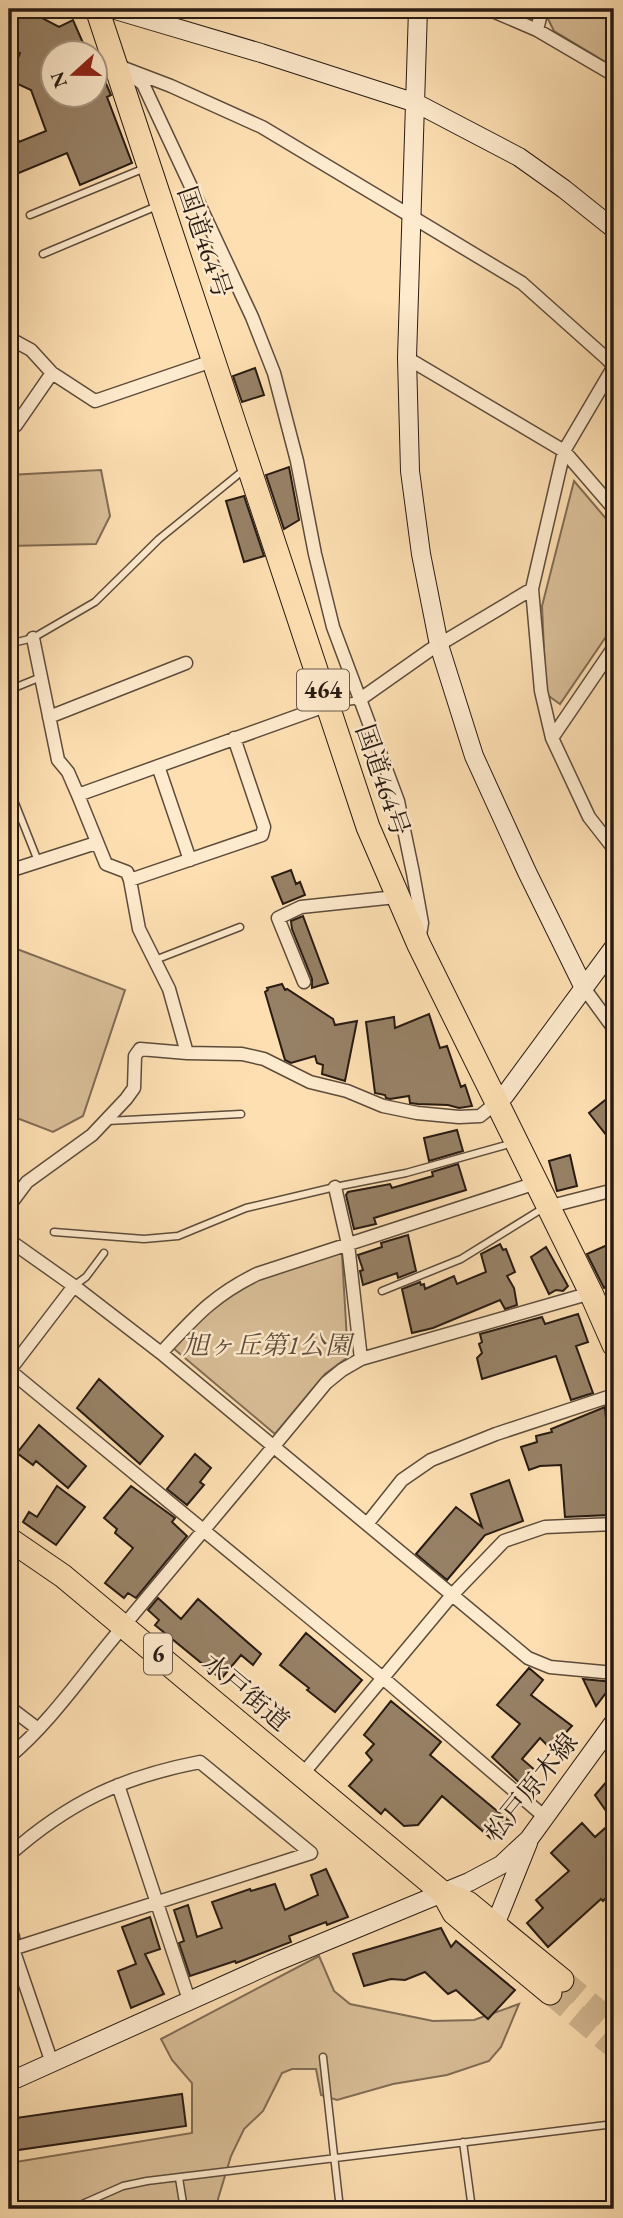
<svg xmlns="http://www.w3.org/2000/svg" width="623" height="2218" font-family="'EB Garamond','Noto Serif JP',serif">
<rect width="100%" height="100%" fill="#fddfb2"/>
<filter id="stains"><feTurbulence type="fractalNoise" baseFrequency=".00286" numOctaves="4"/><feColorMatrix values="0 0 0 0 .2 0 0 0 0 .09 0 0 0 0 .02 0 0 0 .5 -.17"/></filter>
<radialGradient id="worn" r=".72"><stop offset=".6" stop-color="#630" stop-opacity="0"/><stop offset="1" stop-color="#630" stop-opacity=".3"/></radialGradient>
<path fill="#d9be97" stroke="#806c55" stroke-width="2" d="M550 9H614V67L554 31 548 19Z
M101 470 110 516 96 544 9 546V475Z
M574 481 614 528V625L560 704 546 694 542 606Z
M9 946 125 990 83 1116 53 1132 9 1115Z
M337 1252 342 1255 348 1357 325 1374 275 1434 173 1348C186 1335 198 1320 212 1309 247 1278 293 1266 337 1252Z
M319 1956 334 1991 350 2004 433 2021 474 2020 519 2004 501 2047 489 2061 447 2075 393 2084 337 2100 321 2095 316 2069H292L282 2073 263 2111 244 2129 231 2156 218 2199 217 2209H9V2154L16 2162 192 2133V2083L172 2060 161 2039Z"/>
<path fill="#978166" stroke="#281b13" stroke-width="2" d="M16 9H25L59 27 73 20 87 52H52V94H94L95 68 100 80 104 79 111 95 107 97 132 163 80 185 67 153 9 177V118L19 142 46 131 31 90 9 80 20 53 9 49V25Z
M255 368 264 395 242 402 233 376Z
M289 467 299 520 284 529 266 475Z
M244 496 264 556 244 562 226 501Z
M291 870 296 884 300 882 305 895 283 904 272 877Z
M303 916 328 983 312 988V979L292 929 291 921Z
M282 984 285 990 287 989 333 1019 335 1025 357 1021 345 1081 322 1074 323 1065 317 1063 315 1056 291 1063 285 1060 265 992 268 990 267 988Z
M429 1014 440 1048 447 1046 461 1087 465 1085 472 1106 459 1108 448 1105 418 1104 410 1103 409 1096 390 1099 386 1098 385 1095 375 1093 366 1022 394 1017 395 1028Z
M614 1093V1145L589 1113Z
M457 1130 463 1151 429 1161 424 1138Z
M570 1155 577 1186 557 1191 549 1161Z
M458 1164 466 1190 374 1218 376 1224 354 1229 346 1195 348 1192 390 1184 392 1188 433 1176 432 1172Z
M408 1235 416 1271 398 1278 397 1273 363 1285 360 1271 363 1270 358 1255 382 1247 381 1243Z
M614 1242V1283L604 1288 587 1254Z
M500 1244 503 1250 506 1249 515 1272 507 1276 514 1288 517 1305 505 1309 500 1300 433 1328 412 1333 402 1289 420 1282 421 1285 424 1284 425 1289 454 1276 457 1284 486 1272 481 1254Z
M546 1247 568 1286 563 1291 556 1290 549 1294 531 1257Z
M578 1314 588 1342 576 1346 593 1393 571 1400 556 1356 482 1379 477 1358 482 1353 479 1344 482 1342 480 1334 542 1317 545 1324Z
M99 1379 163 1436 140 1464 77 1408Z
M605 1407 609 1456H606L609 1515 565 1517 561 1465 540 1466 529 1470 521 1447 537 1442 536 1436 552 1432 551 1429Z
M39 1425 86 1466 68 1488 36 1461 33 1465 17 1453Z
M195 1454 211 1468 200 1482 204 1485 187 1505 167 1489Z
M509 1480 523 1521 485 1535 447 1580 416 1554 456 1507 482 1527 471 1494Z
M57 1486 85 1507 56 1545 23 1522 29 1512 37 1517Z
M131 1486 175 1518 172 1522 187 1536 136 1598 128 1593 124 1598 105 1583 133 1548 115 1533 117 1529 104 1518Z
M158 1598 181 1619 198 1599 261 1654 253 1665 241 1655 221 1679 155 1625 159 1620 148 1610Z
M306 1633 362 1680 335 1712 307 1690 309 1688 280 1665Z
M529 1668 543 1680 531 1695 572 1726 551 1749 540 1738 522 1759 536 1771 531 1776 535 1780 527 1790 492 1757 520 1724 497 1705Z
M583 1679 614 1682 596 1706Z
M391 1701 441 1742 430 1755 509 1821 494 1841 442 1796 418 1825 404 1826 385 1809 381 1814 349 1786 372 1760 366 1753 374 1744 364 1735Z
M614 1773V1890L603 1901 601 1899 548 1947 527 1923 543 1908 536 1900 569 1871 551 1853 582 1823 595 1837 613 1821 595 1795Z
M326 1869 348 1917 327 1925 326 1922 289 1936 291 1942 236 1963 235 1961 190 1976 179 1943 184 1941 174 1910 188 1905 197 1937 222 1928 212 1902 250 1889 251 1891 275 1884 285 1910 318 1895 311 1875Z
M150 1917 160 1949 145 1954 164 1994 131 2008 118 1971 136 1964 122 1927Z
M441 1928 451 1947 456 1941 515 1990 488 2019 456 1990 448 1994 425 1972 405 1980 391 1979 364 1986 353 1954Z
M182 2094 186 2126 11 2151 9 2119Z"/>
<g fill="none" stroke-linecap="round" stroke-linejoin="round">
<path stroke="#d2b892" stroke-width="23" stroke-dasharray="23 11" stroke-linecap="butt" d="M562 1980 614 2024
M550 1993 614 2047"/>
<defs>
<path id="lane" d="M30 215 145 168
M43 254 157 206
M9 644 33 638 95 602 159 539 245 469
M9 690 41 677
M334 704 359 700
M9 788 38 861
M155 960 240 927
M107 1121 241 1114
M54 1232 144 1239 178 1236 246 1208 335 1187 406 1173 513 1143
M75 1285 86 1277 104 1253
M382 1291 461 1259 545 1207
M323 2057 340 2209
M463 2142 472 2209
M179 2178 184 2209
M71 2209 123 2186 147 2181 614 2124"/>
<path id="street" d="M488 9 537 30 614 75
M537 30 542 9
M116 65 171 86 262 127 404 212 522 283 606 358 614 366 564 451 532 589 541 691 552 738 589 817 614 849
M131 75 143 84 252 317 274 373 297 461 315 554 333 627 398 801 413 873 422 923 420 935
M9 338 31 350 52 373 95 401 215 360
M407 358 564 451 614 509
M9 422 16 425 52 373
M33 638 58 760 68 772 78 795
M359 700 430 650 532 589
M49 717 186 663
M552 738 614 647
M158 766 190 860
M9 871 96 843
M130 880 262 835 264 827 234 738
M304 982 278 918 301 907 396 897
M584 988 614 1029
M187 1053 169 989 139 929 130 880 127 872 106 864 78 795 328 705
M335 1187 348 1244 361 1359
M9 1206 27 1182 92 1135 126 1099 134 1088 135 1056 140 1049 187 1053 242 1054 264 1059 310 1082 347 1091 383 1106 417 1113 459 1117 480 1116 496 1103
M547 1207 614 1190
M9 1240 74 1286
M161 1353 528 1658 550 1667 614 1673
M9 1370 384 1679 546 1818
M9 1371 74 1286 161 1353C194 1318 212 1296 257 1274L536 1183
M367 1524 402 1480 431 1460 496 1434 614 1395
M9 1707 38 1729
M9 1757C53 1720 84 1672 121 1629 189 1547 258 1466 326 1383L342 1370 361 1359 591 1293
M301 1776 452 1595 504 1541 545 1527 614 1524
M118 1785 189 2000
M9 1855C69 1802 122 1777 200 1762L311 1853 9 1950
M9 1925 13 1937V1949L52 2063"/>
<path id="secondary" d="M112 9 261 53 416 103 519 157 564 189 614 229
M418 9 407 358 410 471 421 554 439 645 474 756 527 872 584 988
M496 1103 505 1095 614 947
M495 1925 528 1843
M9 2082 271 1964 469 1882 501 1865 529 1839 614 1722"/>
<path id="highway" d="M97 9 368 827 419 945 591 1293 614 1345
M9 1539 63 1576 443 1893 468 1903 562 1980
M443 1893 454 1913 550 1993"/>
</defs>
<use href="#lane" stroke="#5d4c3b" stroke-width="9"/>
<use href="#street" stroke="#5d4c3b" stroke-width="15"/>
<use href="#secondary" stroke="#281b13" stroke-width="20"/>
<use href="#highway" stroke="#281b13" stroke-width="25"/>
<use href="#lane" stroke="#feeacd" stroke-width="6"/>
<use href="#street" stroke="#feeacd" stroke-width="12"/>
<use href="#secondary" stroke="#feeacd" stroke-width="18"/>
<use href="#highway" stroke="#fddfb2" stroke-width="23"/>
</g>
<g text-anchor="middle" stroke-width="5" stroke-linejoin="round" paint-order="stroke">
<g fill="#feeacd" stroke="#68594b" stroke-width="2">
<rect x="297" y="669.5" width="52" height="41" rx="5"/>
<rect x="144" y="1633.5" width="28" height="41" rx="5"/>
</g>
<g font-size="24" font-weight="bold" fill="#281b13">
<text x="323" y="698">464</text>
<text x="158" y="1662">6</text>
</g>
<g font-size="26" fill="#281b13" stroke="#feeacd">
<text transform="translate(205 242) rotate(71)" y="9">国道464号</text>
<text transform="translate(383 780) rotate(71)" y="9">国道464号</text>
<text transform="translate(246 1692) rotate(40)" y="9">水戸街道</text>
<text transform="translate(531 1787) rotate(-51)" y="9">松戸原木線</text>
</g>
<g font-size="26" font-style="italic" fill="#5d4c3b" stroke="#feeacd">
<text x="267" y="1354">旭ヶ丘第1公園</text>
</g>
</g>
<rect width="623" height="2218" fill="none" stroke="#fddfb2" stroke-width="35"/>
<rect x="10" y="10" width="602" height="2197" fill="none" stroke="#281b13" stroke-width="3.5"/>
<rect x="18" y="18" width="588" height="2183" fill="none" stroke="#281b13" stroke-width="2"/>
<g transform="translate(74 74) rotate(249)"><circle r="33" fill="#feeacd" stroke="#a89783" stroke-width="2"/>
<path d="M0-5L12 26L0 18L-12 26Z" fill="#8f2418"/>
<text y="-10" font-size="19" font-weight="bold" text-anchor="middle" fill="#281b13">N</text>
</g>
<rect width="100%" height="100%" filter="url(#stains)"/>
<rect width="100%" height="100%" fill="url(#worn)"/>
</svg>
